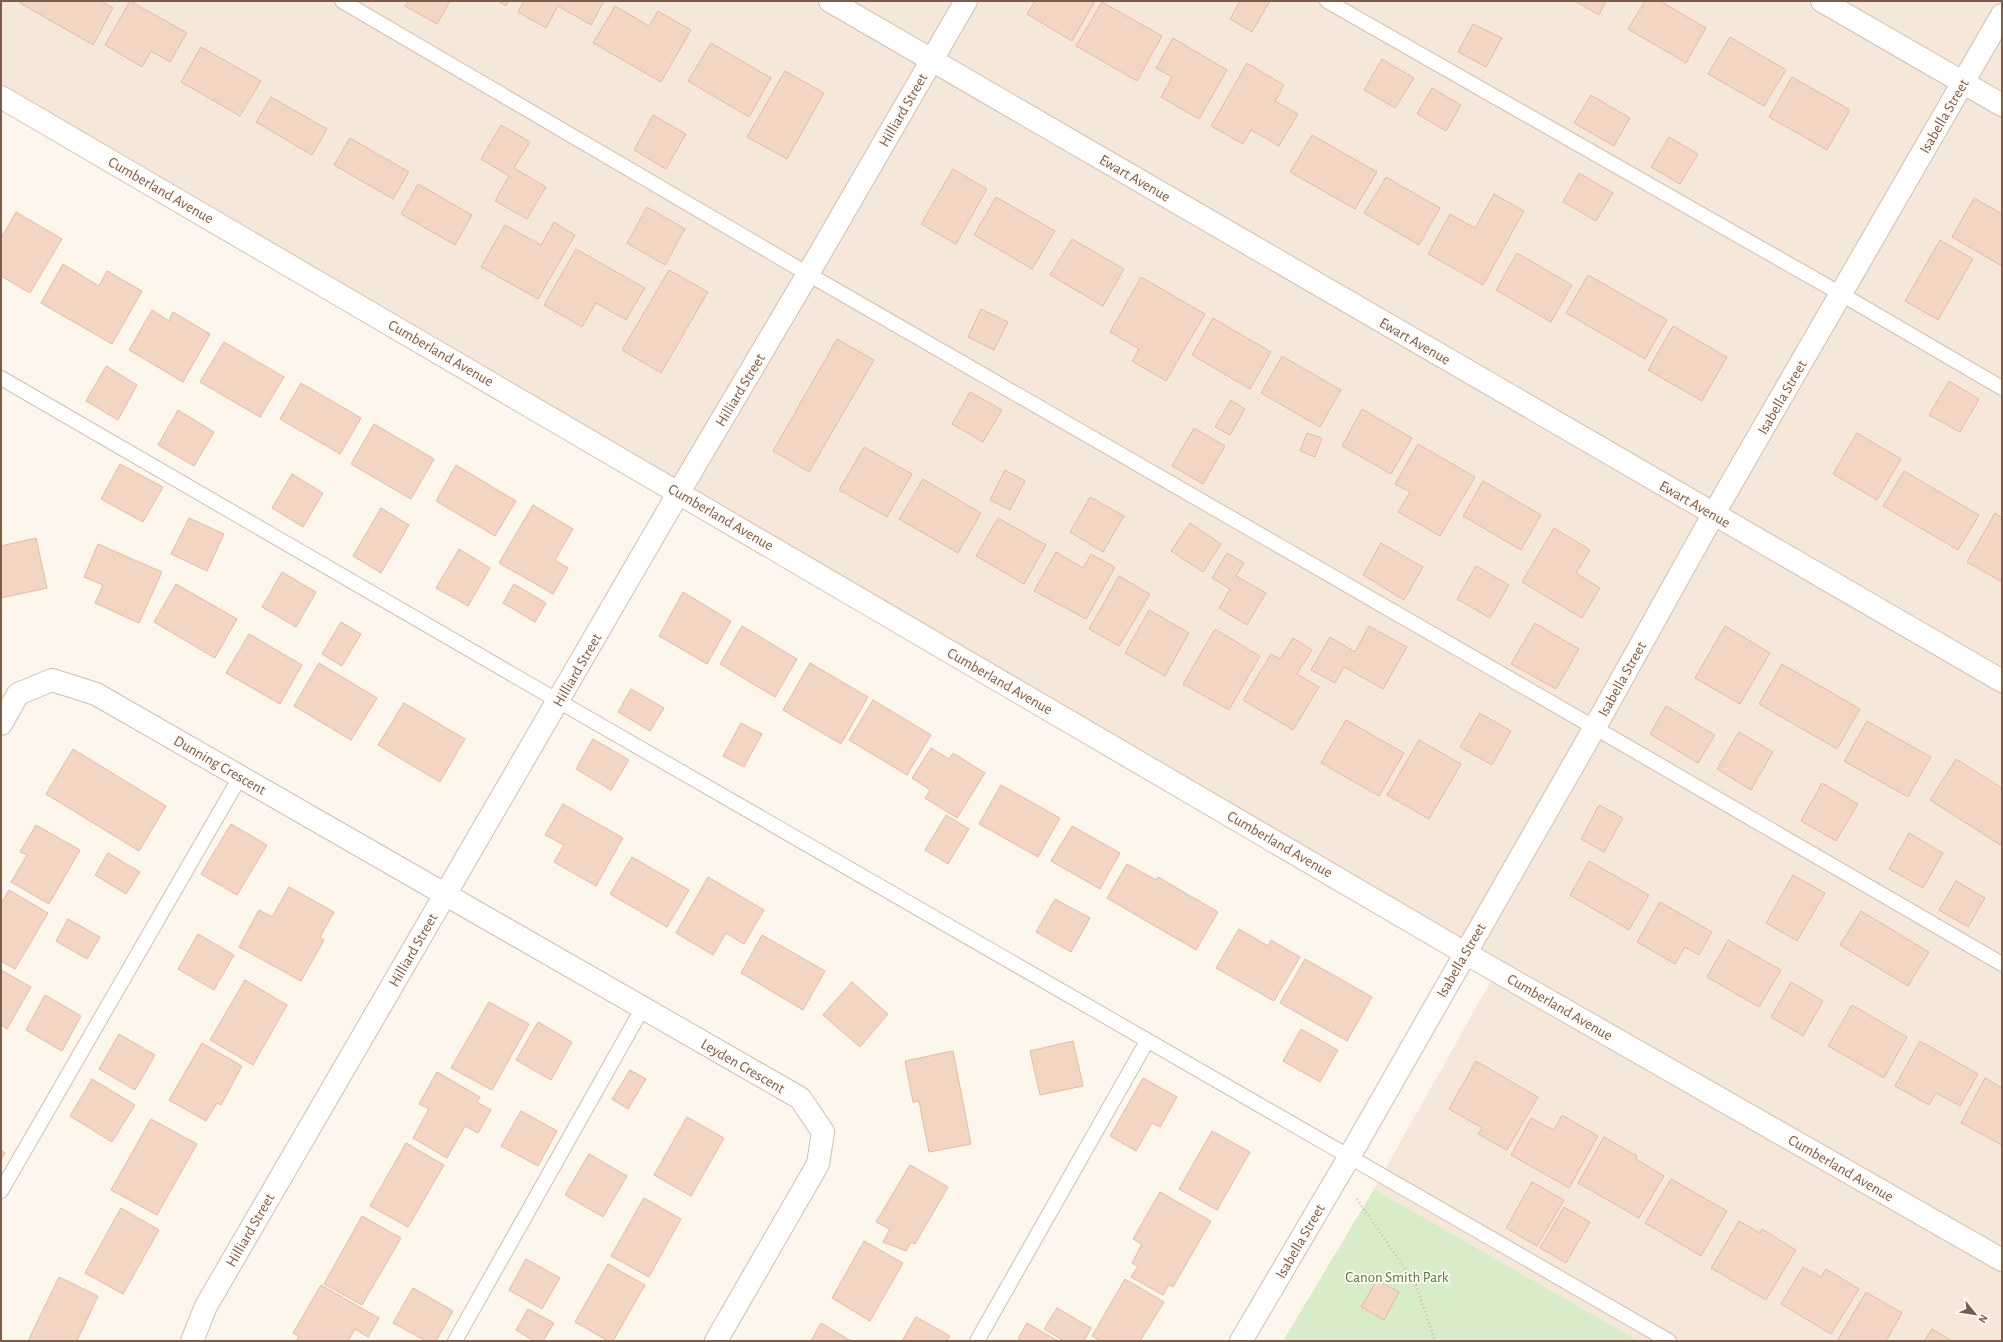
<svg xmlns="http://www.w3.org/2000/svg" width="2003" height="1342" font-family="'Alegreya Sans',sans-serif">
<rect width="100%" height="100%" fill="#fdf6ec"/>
<path fill="#f5e8da" d="M1 1H2002V1341H1639L1374 1189 1501 963 1 103Z"/>
<path fill="#d8ecc9" d="M1374 1189 1639 1341H1283Z"/>
<path fill="#f3d5c3" stroke="#e6bba3" d="M21 1H101L113 8 93 45 20 3Z
M130 1 187 33 170 62 151 51 142 67 105 45Z
M407 1H450L437 24 405 6 408 2Z
M498 1H509L506 6Z
M524 1H604L591 25 558 6 546 28 518 12Z
M1035 1H1095L1072 41 1027 14Z
M1240 1H1270L1252 32 1230 19Z
M1575 1H1606L1599 15Z
M1645 1H1660L1706 28 1686 63 1628 29Z
M1102 2 1162 36 1137 81 1076 46Z
M615 6 649 26 658 11 691 30 661 82 593 43Z
M1473 24 1502 38 1486 67 1458 52Z
M1730 37 1786 70 1764 106 1708 74Z
M1173 38 1227 70 1199 119 1161 97 1172 77 1156 68Z
M711 43 771 78 749 117 688 81Z
M201 47 261 81 240 116 181 82Z
M1382 59 1414 78 1395 108 1364 90Z
M1247 63 1284 85 1275 101 1298 114 1279 146 1251 130 1243 144 1211 126Z
M785 71 824 93 787 159 747 137Z
M1792 77 1850 110 1827 150 1769 117Z
M1432 88 1461 105 1446 131 1417 114Z
M1591 95 1630 118 1614 146 1574 123Z
M271 97 327 129 312 155 256 122Z
M653 115 686 134 666 169 634 150Z
M501 125 530 142 514 168 546 187 527 219 495 201 509 176 481 159Z
M1312 135 1377 172 1355 209 1290 172Z
M1669 137 1698 154 1680 184 1651 167Z
M350 138 409 172 393 199 334 165Z
M953 169 987 189 956 244 921 224Z
M1579 173 1613 193 1596 221 1563 202Z
M1386 177 1440 208 1419 245 1364 213Z
M418 184 472 215 455 245 401 214Z
M1494 194 1524 211 1483 285 1428 254 1450 214 1475 228Z
M996 197 1055 231 1032 269 974 235Z
M1974 198 2002 214V266L1952 237Z
M647 207 685 229 665 265 627 243Z
M16 212 62 239 30 293 1 276V238Z
M554 222 575 235 538 299 481 267 505 225 541 245Z
M1072 239 1124 269 1103 306 1050 275Z
M1940 240 1973 259 1938 320 1905 301Z
M576 249 645 288 626 320 596 303 582 327 544 305Z
M1517 253 1572 285 1551 322 1496 290Z
M63 264 99 286 107 271 142 291 112 344 41 303Z
M669 270 708 292 661 373 622 350Z
M1588 275 1667 320 1645 359 1566 313Z
M1141 277 1205 314 1166 381 1132 361 1139 349 1110 332Z
M981 309 1008 322 994 350 968 337Z
M152 310 169 321 173 312 210 334 183 382 129 350Z
M1213 318 1271 352 1250 389 1192 355Z
M1673 326 1727 357 1702 401 1648 370Z
M837 339 874 360 809 472 773 451Z
M224 342 284 377 260 417 200 382Z
M1282 356 1341 390 1320 427 1261 393Z
M106 366 137 385 118 420 86 401Z
M1949 381 1979 399 1960 432 1929 415Z
M301 383 361 418 340 454 280 419Z
M970 392 1002 410 983 442 952 424Z
M1231 400 1245 409 1230 435 1215 427Z
M1362 409 1412 438 1391 474 1342 446Z
M178 410 214 432 194 466 158 445Z
M374 424 434 459 411 499 351 464Z
M1194 428 1225 446 1203 484 1172 466Z
M1307 433 1322 438 1315 457 1300 451Z
M1857 433 1901 459 1877 500 1833 474Z
M1418 444 1475 477 1440 536 1398 512 1410 492 1395 484Z
M864 447 912 474 887 517 839 490Z
M120 464 163 487 143 522 101 499Z
M456 465 516 501 495 536 436 501Z
M1005 470 1025 481 1010 510 990 500Z
M1904 471 1979 515 1958 550 1883 506Z
M292 474 323 493 303 527 272 508Z
M923 479 981 513 958 553 899 519Z
M1483 481 1541 515 1521 550 1463 516Z
M1090 497 1124 516 1103 552 1070 532Z
M533 505 573 529 555 560 568 568 553 594 499 563Z
M381 508 409 525 381 573 353 556Z
M1995 513 2002 518V582L1967 562Z
M189 518 224 534 207 571 171 554Z
M998 518 1046 545 1024 584 976 556Z
M1190 523 1221 544 1203 572 1171 551Z
M1554 528 1590 550 1576 573 1600 588 1582 618 1522 582Z
M36 538 47 588 1 598V546Z
M1381 543 1423 567 1404 600 1363 575Z
M98 544 162 572 139 623 95 603 103 585 84 577Z
M459 549 490 568 468 606 436 588Z
M1056 552 1083 568 1091 554 1115 567 1086 619 1034 591Z
M1227 553 1244 563 1236 576 1266 593 1247 625 1219 608 1230 589 1212 578Z
M1476 566 1509 585 1490 618 1457 599Z
M282 572 316 592 296 627 262 607Z
M1119 576 1150 594 1119 646 1089 629Z
M176 584 237 619 215 658 154 622Z
M514 584 546 603 535 622 503 603Z
M683 592 731 621 707 664 659 636Z
M1149 610 1189 633 1165 676 1125 653Z
M341 622 361 634 342 666 322 654Z
M1535 623 1579 649 1556 689 1511 664Z
M742 626 797 659 775 697 720 664Z
M1369 626 1407 647 1383 689 1344 667 1335 683 1311 670 1330 637 1355 652Z
M1725 626 1770 653 1740 704 1695 678Z
M1215 629 1260 656 1229 710 1183 684Z
M249 634 302 665 280 704 226 673Z
M1293 638 1312 650 1297 674 1319 687 1293 730 1243 700 1271 654 1280 659Z
M319 663 377 698 351 740 294 706Z
M810 663 868 697 841 744 783 710Z
M1782 664 1860 709 1837 749 1759 704Z
M631 689 664 708 650 731 618 712Z
M873 700 931 735 907 775 849 740Z
M404 703 465 739 440 782 378 745Z
M1666 706 1715 735 1698 763 1650 734Z
M1480 713 1511 731 1492 765 1460 747Z
M1346 720 1404 753 1379 796 1321 763Z
M1867 721 1931 757 1908 797 1844 761Z
M741 723 762 734 744 767 723 756Z
M1739 732 1773 752 1751 790 1717 769Z
M593 739 629 760 611 790 576 769Z
M1419 740 1461 764 1429 819 1387 795Z
M931 748 949 759 953 753 985 773 957 818 925 798 930 790 912 778Z
M73 749 166 806 139 851 46 794Z
M1956 759 2002 788V846L1930 800Z
M1822 783 1858 804 1836 841 1801 821Z
M1001 785 1060 818 1038 857 979 824Z
M563 804 623 838 596 886 554 862 564 845 545 835Z
M1599 805 1623 818 1604 852 1581 839Z
M946 815 969 829 948 864 925 850Z
M231 824 267 845 237 895 201 874Z
M36 825 80 850 49 904 11 882 27 855 20 852Z
M1072 826 1120 853 1100 889 1051 861Z
M1909 833 1943 853 1923 888 1889 869Z
M108 853 140 872 126 894 95 875Z
M632 857 689 890 667 927 610 894Z
M1589 861 1649 895 1629 930 1570 895Z
M1127 864 1156 880 1158 877 1218 912 1196 950 1107 898Z
M1793 875 1825 893 1797 941 1766 923Z
M708 877 764 910 744 944 726 933 713 955 676 933Z
M1956 881 1985 898 1968 927 1939 910Z
M289 887 334 912 320 937 324 940 301 981 239 947 259 910 272 917Z
M9 890 48 913 15 969 1 961V904Z
M1055 899 1090 918 1071 952 1036 932Z
M1660 902 1712 932 1699 955 1685 947 1675 964 1637 942Z
M1861 911 1929 952 1908 986 1840 945Z
M68 919 100 937 87 959 56 941Z
M1239 929 1268 946 1271 940 1300 957 1274 1001 1216 968Z
M198 934 234 955 214 990 178 969Z
M762 935 825 971 803 1010 741 973Z
M1728 940 1781 970 1759 1007 1707 977Z
M1305 959 1372 997 1347 1041 1280 1003Z
M1 970 31 987 7 1029 1 1025Z
M245 980 287 1005 253 1065 210 1040Z
M852 982 888 1014 860 1047 823 1015Z
M1791 982 1823 1001 1803 1036 1771 1017Z
M45 995 81 1016 62 1051 26 1030Z
M489 1002 529 1024 492 1090 451 1068Z
M1852 1005 1907 1037 1884 1078 1828 1046Z
M538 1022 572 1042 551 1080 516 1060Z
M1301 1029 1338 1050 1320 1082 1283 1061Z
M119 1034 155 1055 135 1090 99 1069Z
M1073 1041 1083 1086 1040 1095 1030 1051Z
M1920 1041 1978 1074 1960 1106 1936 1093 1929 1105 1895 1086Z
M202 1043 242 1066 221 1105 217 1103 206 1121 169 1100Z
M953 1051 971 1144 929 1152 919 1101 913 1102 905 1061Z
M1476 1061 1538 1097 1507 1150 1478 1134 1482 1128 1449 1109Z
M630 1070 646 1079 628 1109 612 1099Z
M437 1072 480 1097 477 1102 491 1110 478 1133 465 1126 447 1158 413 1138 429 1109 419 1104Z
M1143 1078 1177 1097 1160 1127 1152 1123 1136 1151 1110 1136Z
M1985 1078 2002 1088V1145L1961 1123Z
M92 1079 135 1105 112 1142 70 1116Z
M521 1111 557 1131 538 1166 501 1146Z
M1562 1115 1598 1136 1569 1188 1511 1155 1531 1118 1554 1130Z
M687 1117 724 1138 691 1196 654 1175Z
M151 1119 197 1144 157 1215 111 1190Z
M1212 1131 1250 1152 1217 1210 1179 1189Z
M1604 1137 1637 1156 1636 1159 1664 1176 1639 1218 1578 1183Z
M406 1143 444 1165 408 1227 370 1206Z
M1 1150 5 1153 1 1160Z
M589 1154 627 1176 603 1217 565 1195Z
M910 1165 948 1187 915 1244 911 1242 906 1251 883 1242 890 1229 876 1222Z
M1671 1179 1727 1211 1701 1256 1645 1223Z
M1532 1182 1564 1200 1537 1246 1506 1228Z
M1160 1192 1211 1221 1173 1287 1169 1285 1163 1295 1131 1277 1138 1266 1132 1263 1142 1244 1133 1239Z
M644 1198 681 1219 649 1277 611 1256Z
M1564 1207 1590 1222 1566 1263 1540 1248Z
M121 1208 159 1230 123 1294 85 1273Z
M362 1216 401 1238 362 1305 324 1284Z
M1739 1221 1760 1233 1762 1229 1796 1250 1766 1300 1711 1268Z
M864 1241 903 1263 870 1321 832 1298Z
M526 1259 560 1278 542 1309 509 1290Z
M608 1264 645 1285 613 1341H608L575 1322Z
M1803 1267 1821 1277 1826 1269 1859 1289 1831 1334 1781 1304Z
M59 1277 98 1296 77 1341H28Z
M1125 1279 1164 1302 1140 1341H1101L1092 1336Z
M1377 1280 1399 1292 1384 1320 1361 1307Z
M321 1285 379 1318 368 1337 355 1329 348 1341H296L299 1337 293 1333Z
M413 1288 453 1311 436 1341H426L393 1323Z
M1866 1292 1902 1313 1886 1341H1837Z
M1057 1308 1091 1328 1084 1341H1064L1044 1329Z
M528 1309 554 1323 543 1341H534L516 1330Z
M916 1317 950 1336 947 1341H902Z
M821 1323 851 1341H811Z
M1027 1323 1058 1341H1022L1018 1339Z
M1932 1329 1952 1341H1924Z"/>
<g fill="none" stroke-linecap="round" stroke-linejoin="round">
<defs>
<path id="lane" d="M342 1 808 274 1623 744 2002 964
M1327 1 1841 294 2002 388
M1 378C557 699 1110 1024 1669 1341
M1 1191 240 777
M455 1341 642 1009
M977 1341 1146 1043"/>
<path id="street" d="M830 1 2002 681
M1822 1 2002 105
M1 724 18 694 52 680 96 694 800 1098 823 1132 818 1164 716 1341
M192 1341 206 1306 679 492 808 274 966 1
M1241 1341 1348 1159 1595 727 1713 515 2002 15"/>
<path id="secondary" d="M1 97 1465 953 2002 1260"/>
</defs>
<use href="#lane" stroke="#d1beb0" stroke-width="16"/>
<use href="#street" stroke="#d1beb0" stroke-width="24"/>
<use href="#secondary" stroke="#d6c0b0" stroke-width="24"/>
<path stroke="#d9b8a5" stroke-width="2.5" stroke-dasharray="1 3" stroke-linecap="butt" d="M1357 1199 1416 1285 1435 1341"/>
<use href="#lane" stroke="#fff" stroke-width="14"/>
<use href="#street" stroke="#fff" stroke-width="22"/>
<use href="#secondary" stroke="#fff" stroke-width="22"/>
</g>
<g text-anchor="middle" stroke-width="3.5" stroke-linejoin="round" paint-order="stroke">
<g font-size="15" fill="#7a5c4d" stroke="#fffaf3">
<text transform="translate(903 110) rotate(-60)" y="5">Hilliard Street</text>
<text transform="translate(1944 116) rotate(-60)" y="5">Isabella Street</text>
<text transform="translate(1135 178) rotate(30)" y="5">Ewart Avenue</text>
<text transform="translate(161 190) rotate(30)" y="5">Cumberland Avenue</text>
<text transform="translate(1415 341) rotate(30)" y="5">Ewart Avenue</text>
<text transform="translate(441 353) rotate(30)" y="5">Cumberland Avenue</text>
<text transform="translate(740 390) rotate(-59)" y="5">Hilliard Street</text>
<text transform="translate(1782 397) rotate(-60)" y="5">Isabella Street</text>
<text transform="translate(1695 504) rotate(30)" y="5">Ewart Avenue</text>
<text transform="translate(721 517) rotate(30)" y="5">Cumberland Avenue</text>
<text transform="translate(577 670) rotate(-60)" y="5">Hilliard Street</text>
<text transform="translate(1622 679) rotate(-61)" y="5">Isabella Street</text>
<text transform="translate(1000 681) rotate(30)" y="5">Cumberland Avenue</text>
<text transform="translate(220 765) rotate(30)" y="5">Dunning Crescent</text>
<text transform="translate(1280 844) rotate(30)" y="5">Cumberland Avenue</text>
<text transform="translate(413 950) rotate(-60)" y="5">Hilliard Street</text>
<text transform="translate(1461 960) rotate(-60)" y="5">Isabella Street</text>
<text transform="translate(1560 1007) rotate(30)" y="5">Cumberland Avenue</text>
<text transform="translate(743 1066) rotate(30)" y="5">Leyden Crescent</text>
<text transform="translate(1841 1168) rotate(30)" y="5">Cumberland Avenue</text>
<text transform="translate(250 1230) rotate(-60)" y="5">Hilliard Street</text>
<text transform="translate(1300 1241) rotate(-60)" y="5">Isabella Street</text>
</g>
<g font-size="15" fill="#537a41" stroke="#fffaf3">
<text x="1397" y="1282">Canon Smith Park</text>
</g>
</g>
<rect width="2003" height="1342" fill="none" stroke="#7a5c4d" stroke-width="4"/>
<g transform="translate(1975 1314) rotate(120)" stroke="#fffaf3" stroke-width="3" paint-order="stroke">
<path d="M0-3L7 15L0 10L-7 15Z" fill="#7a5c4d"/>
<text y="-6" font-size="11" font-weight="bold" text-anchor="middle" fill="#7a5c4d">N</text>
</g>
</svg>
